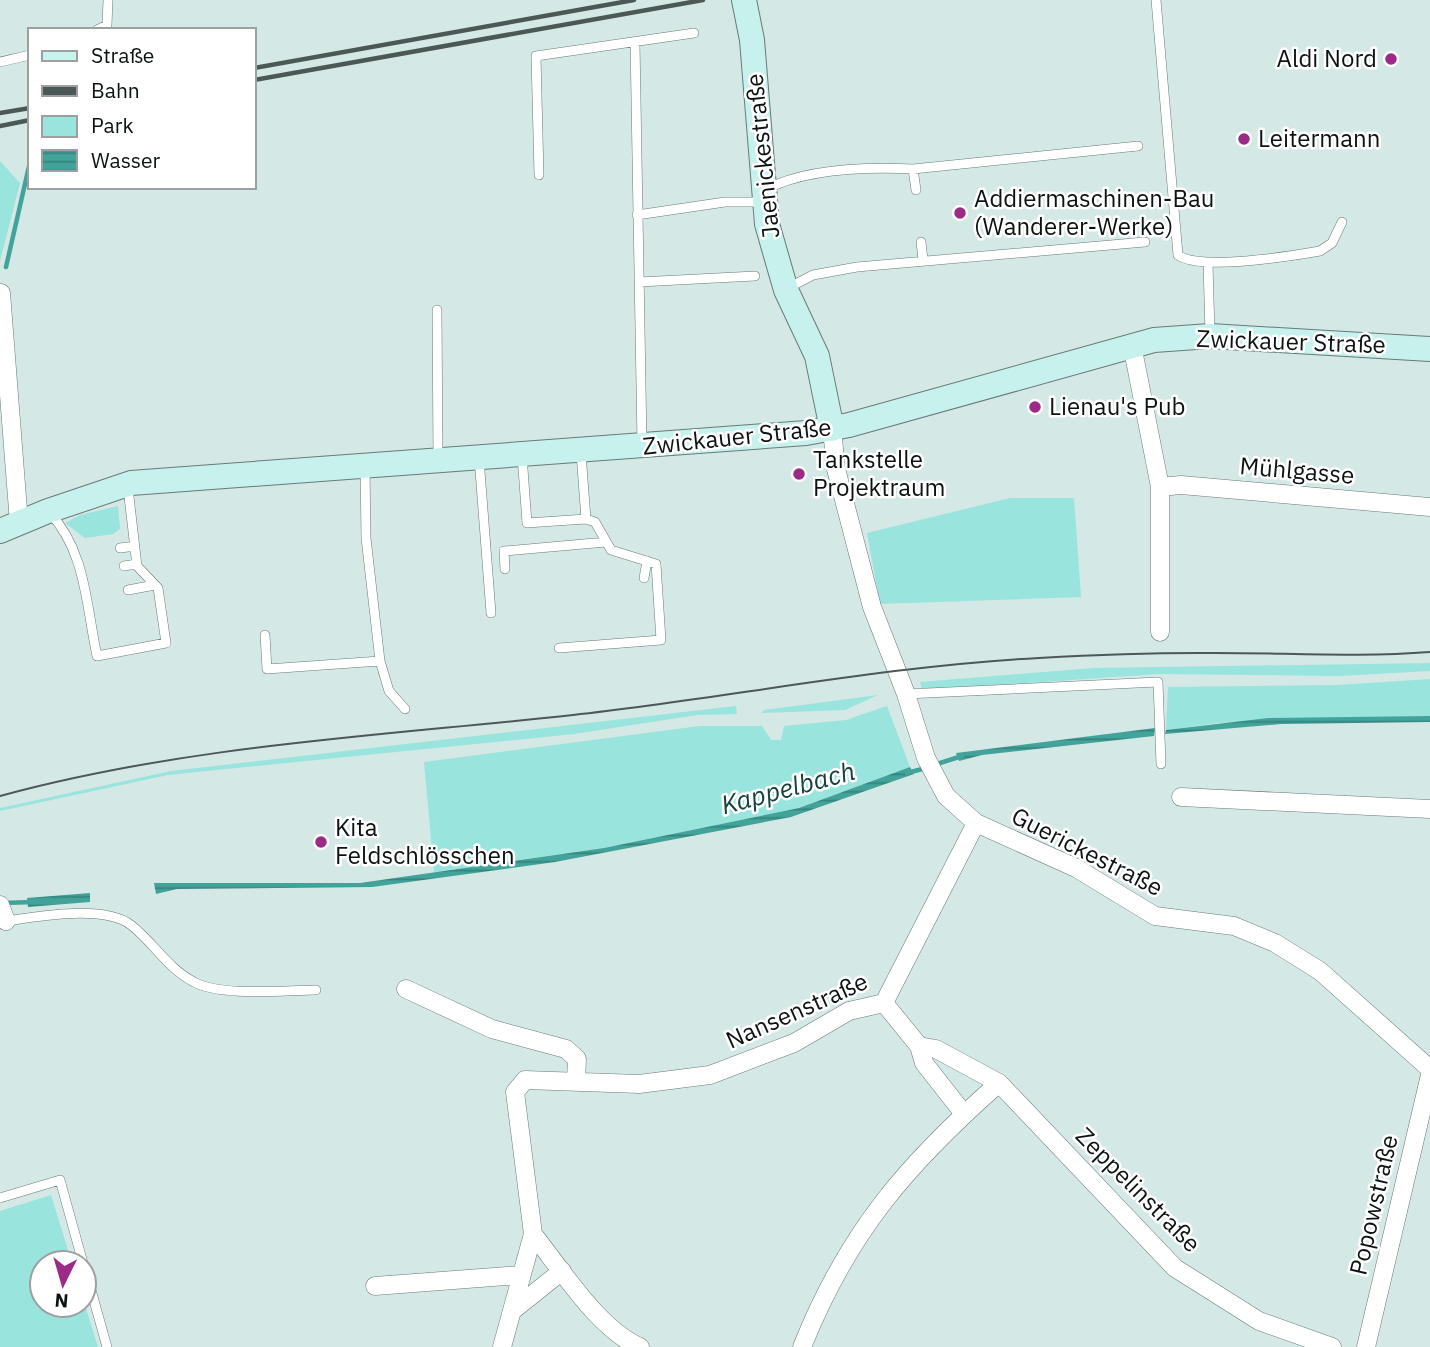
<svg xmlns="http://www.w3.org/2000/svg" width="1430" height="1347" font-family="'IBM Plex Sans',sans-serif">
<defs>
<pattern id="water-rules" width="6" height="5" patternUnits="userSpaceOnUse" patternTransform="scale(1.75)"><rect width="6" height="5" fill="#41a39a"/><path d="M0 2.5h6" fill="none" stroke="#35837c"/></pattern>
</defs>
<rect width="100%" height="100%" fill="#d4e8e6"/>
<path fill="#99e4dc" d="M0 161 20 183 0 261Z
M1010 498H1074L1081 597 880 604 867 533Z
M118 506 120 529 113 534 85 538 65 523 80 515Z
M1430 663V671L1339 676 1159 674 922 690 920 682 1094 668Z
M1430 679V716L1218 723 1166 730 1168 687 1338 685Z
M878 695 845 710 762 713 764 710Z
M736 706 737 714 697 715 574 734 168 775 0 811V808L171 771Z
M887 706 910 767 799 808 604 848 434 872 424 762 700 726H762L771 740H781L784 726 846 720Z
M51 1195 72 1263H42V1305H84V1302L98 1347H0V1211Z"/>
<path fill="url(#water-rules)" d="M1430 716V722L1281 724 1165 734 1166 730 1268 718Z
M1155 728 1154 736 982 755 959 761 956 753Z
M910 767 914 774 791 817 555 862 372 887 177 889 156 894 154 883H360L604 848 799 808Z
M90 893V902L28 907 27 898Z"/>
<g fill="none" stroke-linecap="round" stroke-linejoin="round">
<path stroke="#41a39a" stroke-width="4.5" d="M6 267 30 162
M934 765 962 756
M907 773 926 768
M3 903 33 902"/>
<defs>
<path id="service" d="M1156 0 1178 255C1200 271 1291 256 1320 251L1332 243 1342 222
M97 30 107 25 108 0
M635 42 642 442
M0 62 30 55
M913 169 916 190
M539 175 536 56 694 33
M767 189C808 168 867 167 913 169L1138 146
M637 215 725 202H763
M921 242 923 260
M1208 263 1210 334
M639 282 755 276
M788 288 813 275 857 267 1145 242
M437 310 438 459
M522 455 527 523 586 519
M479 458 491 613
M49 512C86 551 86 605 97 656L166 643 158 588 137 566 128 488
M120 548 135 546
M124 566 137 564
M505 569 504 551 606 542
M644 578 647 561
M128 590 155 585
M265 635 267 669 380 661 366 538 365 466
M559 648 661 640 656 564 611 550 595 522 586 519 581 453
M380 661 389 691 405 709
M906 694 1158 682 1161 764
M5 921C38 917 103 904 131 925 154 943 167 968 194 982 221 997 285 990 316 990
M0 1198 60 1180 83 1263
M84 1265 107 1347"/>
<path id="minor" d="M1 293 19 523
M1132 345 1160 487V632
M832 429 836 469 872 607 906 694 926 758 946 796 976 823 1076 868 1155 916 1234 926 1275 943 1320 971 1430 1069
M1160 487 1181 485 1430 507
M1181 797 1430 809
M0 905 6 921
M406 989 492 1029 566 1049 577 1059 576 1080
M884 1003 919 1046 936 1049 999 1083 1175 1268 1259 1321 1332 1347
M919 1046 924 1063 964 1114
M533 1234C561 1269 599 1330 640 1347
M375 1286 520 1275
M512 1311 562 1271
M502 1347 533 1234 515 1092 525 1080 639 1084 710 1075 794 1043 849 1011 884 1003 976 823
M802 1347C848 1232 907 1164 999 1083
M1366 1347 1430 1075"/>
<path id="secondary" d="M744 0 752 40 767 224 786 290 817 356 832 429
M0 531 48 511 131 483 806 433 849 425 1154 340 1210 336 1430 349"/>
</defs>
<use href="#service" stroke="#687a78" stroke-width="10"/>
<use href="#minor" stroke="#687a78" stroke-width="19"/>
<use href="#secondary" stroke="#687a78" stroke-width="26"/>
<use href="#service" stroke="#fff" stroke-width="9"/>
<use href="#minor" stroke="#fff" stroke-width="18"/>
<use href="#secondary" stroke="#c6f1ed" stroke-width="24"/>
<path stroke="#4c5856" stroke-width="2" d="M0 796C187 745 381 736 573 715 728 698 883 666 1039 658 1092 655 1146 653 1199 653 1276 652 1353 658 1430 652"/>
<path stroke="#4c5856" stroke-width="4.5" d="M254 68 634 0
M254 80 703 0
M0 113 30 108
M0 126 30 120"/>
</g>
<g fill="#9d2a86" stroke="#fff" stroke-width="2.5">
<circle cx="1391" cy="59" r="7"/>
<circle cx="1244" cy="139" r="7"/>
<circle cx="960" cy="213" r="7"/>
<circle cx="1035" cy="407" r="7"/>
<circle cx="799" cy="474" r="7"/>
<circle cx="321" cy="842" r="7"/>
</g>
<g text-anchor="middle" stroke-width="5" stroke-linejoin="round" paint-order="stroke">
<g font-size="24" fill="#0b1211" stroke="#fff" text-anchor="start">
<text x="1377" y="67" text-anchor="end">Aldi Nord</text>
<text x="1258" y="147">Leitermann</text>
<text x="974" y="207">Addiermaschinen-Bau<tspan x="974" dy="28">(Wanderer-Werke)</tspan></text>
<text x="1049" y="415">Lienau's Pub</text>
<text x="813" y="468">Tankstelle<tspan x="813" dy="28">Projektraum</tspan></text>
<text x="335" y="836">Kita<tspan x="335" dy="28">Feldschlösschen</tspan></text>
</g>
<g font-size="24" fill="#0b1211" stroke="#fff">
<text transform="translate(763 156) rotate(-96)" y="8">Jaenickestraße</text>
<text transform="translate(1291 342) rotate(2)" y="8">Zwickauer Straße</text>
<text transform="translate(737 437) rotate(-6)" y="8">Zwickauer Straße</text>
<text transform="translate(1297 471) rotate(5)" y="8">Mühlgasse</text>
<text transform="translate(1087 852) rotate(27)" y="8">Guerickestraße</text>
<text transform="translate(797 1011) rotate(-24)" y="8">Nansenstraße</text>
<text transform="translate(1138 1190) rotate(45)" y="8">Zeppelinstraße</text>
<text transform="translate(1374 1205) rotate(-77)" y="8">Popowstraße</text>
</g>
<g font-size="26" font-style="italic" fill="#16423e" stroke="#fff">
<text transform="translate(788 788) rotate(-15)" y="9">Kappelbach</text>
</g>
</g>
<rect x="28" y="28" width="228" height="161" fill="#ffffff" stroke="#9da0a0" stroke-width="2"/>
<rect x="42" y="51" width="35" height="10" fill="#c6f1ed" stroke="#9da0a0" stroke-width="2"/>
<text x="91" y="63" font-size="21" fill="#0b1211">Straße</text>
<rect x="42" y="86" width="35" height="10" fill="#4c5856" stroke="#9da0a0" stroke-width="2"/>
<text x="91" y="98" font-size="21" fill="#0b1211">Bahn</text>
<rect x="42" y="116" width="35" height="21" fill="#99e4dc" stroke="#9da0a0" stroke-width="2"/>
<text x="91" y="133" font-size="21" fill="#0b1211">Park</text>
<rect x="42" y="150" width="35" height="21" fill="url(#water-rules)" stroke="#9da0a0" stroke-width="2"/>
<text x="91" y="168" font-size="21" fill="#0b1211">Wasser</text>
<g transform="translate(63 1284) rotate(185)"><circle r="33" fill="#ffffff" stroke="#9da0a0" stroke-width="2"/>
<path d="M0-5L12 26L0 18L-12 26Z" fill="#9d2a86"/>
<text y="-10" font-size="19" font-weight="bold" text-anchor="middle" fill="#0b1211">N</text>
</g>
</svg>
